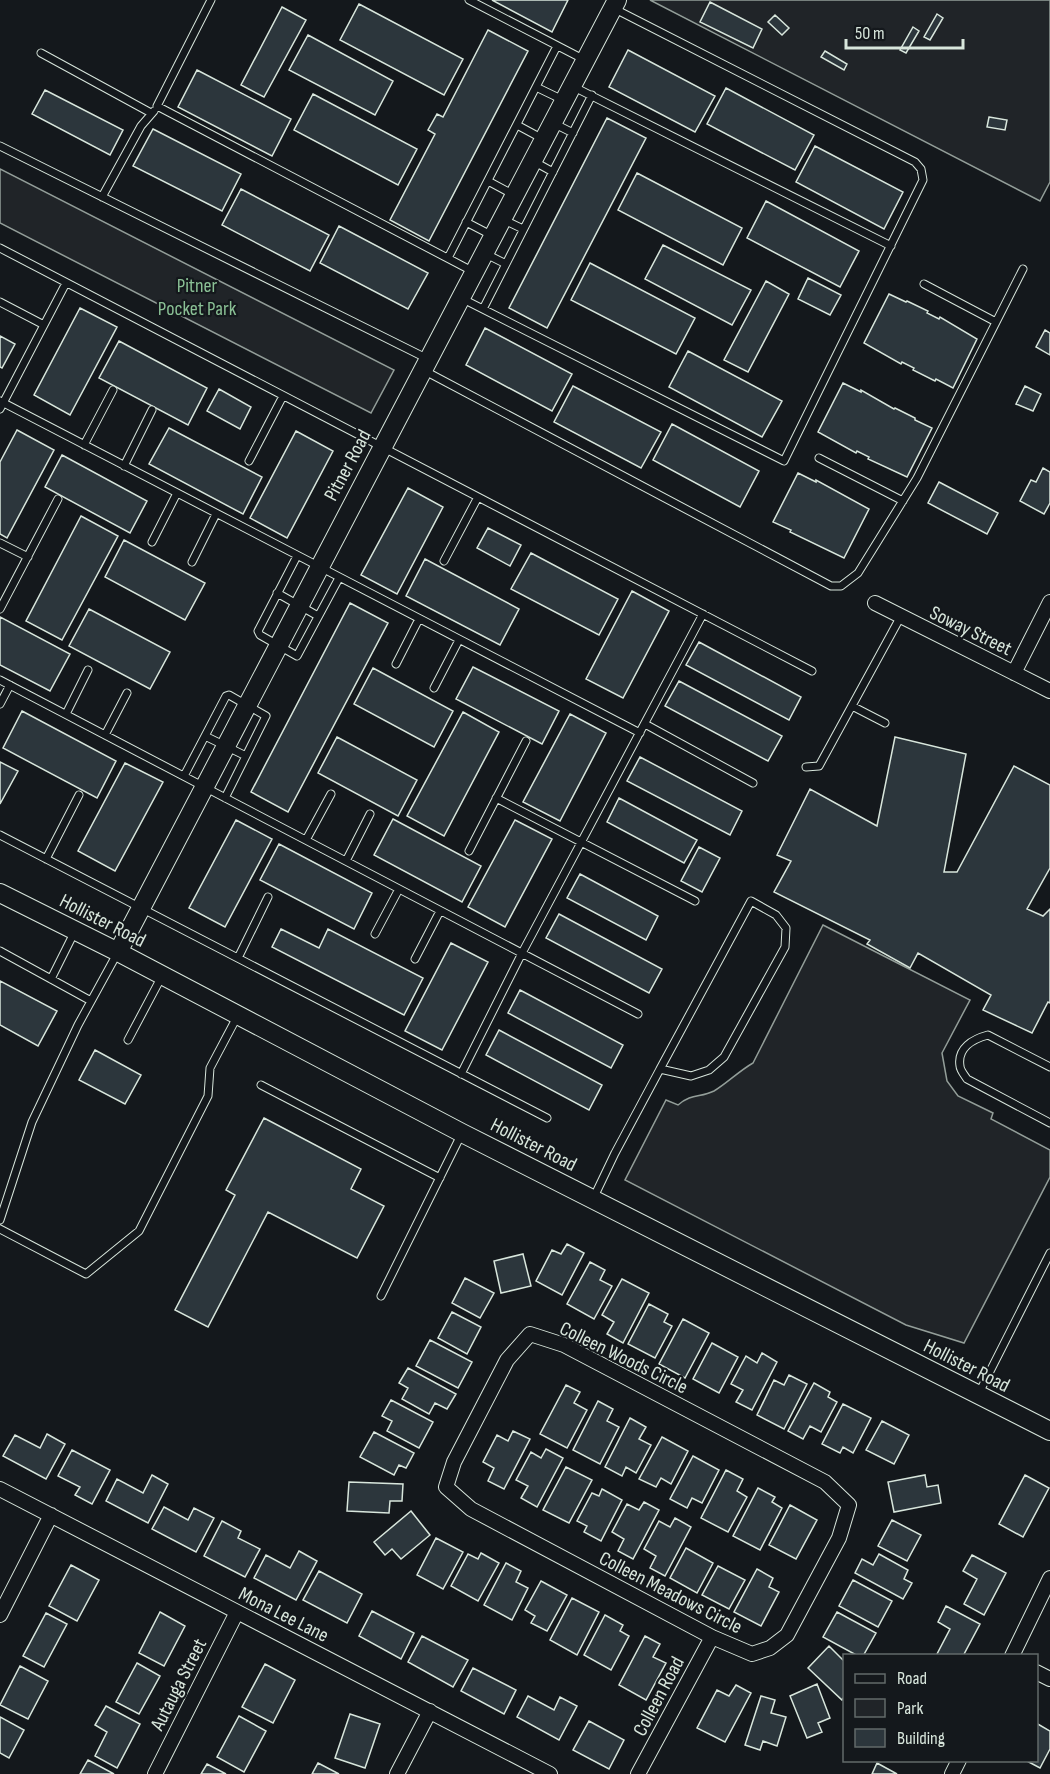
<svg xmlns="http://www.w3.org/2000/svg" width="1050" height="1774" font-family="'Sofia Sans Condensed',sans-serif">
<rect width="100%" height="100%" fill="#14181c"/>
<path fill="#202428" stroke="#939e99" stroke-width="1.5" d="M650 0H1050V182L1040 201Z
M0 169 394 370 371 413 0 223Z
M823 925 970 1000 942 1053 947 1081 958 1096 993 1113 991 1119 1050 1150V1177L964 1343 906 1325 625 1180 666 1100 678 1105C692 1093 700 1098 714 1091 726 1084 739 1071 753 1063Z"/>
<path fill="#2c363c" stroke="#d8e6dc" stroke-width="1.5" d="M492 0H568L552 32Z
M710 2 762 29 753 48 700 22Z
M359 4 463 59 444 95 340 40Z
M282 7 306 20 264 97 241 85Z
M937 14 943 18 930 40 924 37Z
M775 15 789 28 782 35 768 22Z
M913 27 919 31 906 53 900 50Z
M488 30 528 51 429 241 390 220 435 134 428 130 437 114 443 117Z
M308 35 393 81 375 115 289 70Z
M628 50 715 96 695 132 609 87Z
M825 51 847 64 844 70 821 57Z
M197 70 291 119 272 156 178 107Z
M726 88 814 135 795 170 707 124Z
M45 90 123 130 110 155 32 114Z
M313 94 417 149 398 185 294 130Z
M989 117 1007 120 1005 130 987 127Z
M607 118 646 138 547 328 509 308Z
M153 129 241 174 222 211 133 166Z
M815 146 903 192 884 229 796 182Z
M637 173 742 228 723 265 618 210Z
M241 189 329 235 310 271 222 225Z
M766 201 859 251 840 287 747 238Z
M339 226 428 273 408 309 320 263Z
M663 245 751 290 732 325 645 279Z
M590 263 695 318 676 354 571 300Z
M808 278 841 295 830 315 798 299Z
M766 281 789 294 748 372 724 360Z
M889 294 906 302 907 301 928 311 927 313 939 319 940 317 977 339 953 388 936 379 935 381 913 370 914 368 902 362 901 364 864 343Z
M80 308 117 327 70 415 34 395Z
M485 328 572 374 552 411 466 365Z
M1045 330 1050 333V355L1036 347Z
M0 336 15 344 2 368 0 367Z
M119 341 207 388 188 425 99 378Z
M688 351 782 401 762 437 669 387Z
M843 383 861 392V390L894 409 895 408 915 418V420L932 428 907 477 868 459 869 457 857 451 856 453 818 432Z
M573 386 661 432 641 468 554 422Z
M1025 386 1041 394 1033 411 1016 404Z
M219 389 251 407 240 429 207 411Z
M672 424 759 471 740 507 653 460Z
M169 428 262 477 243 514 149 464Z
M17 430 54 450 7 538 0 534V462Z
M296 431 333 451 287 538 250 518Z
M62 455 147 501 130 533 45 487Z
M1043 468 1050 472V503L1044 514 1020 501 1031 480 1036 482Z
M798 473 816 482V480L869 509 844 558 790 532 791 530 773 522Z
M939 482 998 513 987 534 928 503Z
M408 488 443 507 397 594 361 575Z
M81 516 118 536 62 640 26 621Z
M488 528 521 545 510 566 477 548Z
M124 540 205 583 185 620 105 577Z
M531 553 618 599 599 635 511 589Z
M425 559 519 609 500 645 406 596Z
M632 591 669 611 623 698 586 679Z
M350 603 388 623 288 812 251 792Z
M89 609 170 652 150 689 69 646Z
M0 617 70 654 50 691 0 665Z
M699 642 801 697 789 720 686 665Z
M473 667 559 711 542 744 456 699Z
M373 668 453 711 434 747 354 704Z
M679 681 782 736 768 761 665 706Z
M22 711 116 761 97 798 3 748Z
M463 712 499 732 444 836 407 816Z
M570 714 606 733 560 821 523 802Z
M337 737 417 780 398 816 318 773Z
M895 737 966 754 944 872H957L1014 766 1050 785V868L1027 909 1043 916 1050 909V1003L1048 1002 1032 1033 983 1010 991 995 918 953 910 968 867 944 870 940 774 892 791 861 777 855 810 789 877 826Z
M640 757 742 811 730 835 627 781Z
M0 762 18 771 0 804Z
M125 763 163 782 115 871 78 851Z
M619 798 697 840 684 863 607 822Z
M393 819 481 866 462 902 374 855Z
M236 820 272 839 225 927 189 908Z
M515 820 552 839 505 927 468 907Z
M279 844 372 893 354 929 260 880Z
M699 847 720 858 702 892 681 881Z
M580 874 658 916 646 940 567 898Z
M559 914 662 969 649 993 546 938Z
M281 929 319 948 328 929 423 978 404 1015 272 947Z
M451 943 488 962 442 1050 405 1031Z
M0 981 57 1011 38 1046 0 1025Z
M520 990 623 1045 611 1068 508 1013Z
M499 1030 602 1085 589 1110 486 1055Z
M95 1050 141 1075 125 1104 79 1080Z
M264 1118 361 1169 351 1189 384 1206 357 1258 268 1212 208 1327 175 1310 235 1195 226 1190Z
M567 1244 584 1253 562 1295 536 1281 552 1250 561 1254Z
M523 1254 531 1286 501 1293 494 1261Z
M590 1262 605 1270 600 1280 612 1286 594 1319 567 1304Z
M465 1278 494 1293 480 1318 452 1303Z
M622 1279 649 1293 623 1343 607 1334 614 1322 602 1315Z
M649 1304 668 1314 664 1322 672 1326 655 1358 628 1344Z
M452 1312 481 1327 467 1354 438 1338Z
M683 1319 709 1333 685 1378 659 1364Z
M430 1340 472 1362 458 1388 416 1366Z
M712 1343 738 1357 719 1393 693 1379Z
M762 1353 777 1362 752 1410 736 1402 743 1390 731 1384 746 1356 757 1363Z
M408 1368 456 1394 447 1409 435 1403 429 1414 402 1399 408 1388 399 1383Z
M789 1375 807 1384 784 1429 757 1415 774 1380 784 1385Z
M814 1383 830 1392 828 1397 837 1402 821 1432 810 1426 803 1439 788 1431Z
M566 1385 580 1392 574 1403 587 1410 567 1448 540 1434Z
M391 1400 433 1422 419 1448 387 1431 392 1421 382 1416Z
M598 1401 613 1409 607 1421 619 1427 600 1464 573 1450Z
M843 1404 871 1418 853 1453 843 1447 840 1453 822 1444Z
M630 1418 646 1427 639 1439 651 1445 636 1473 626 1467 622 1476 605 1467Z
M882 1421 909 1435 894 1464 866 1450Z
M513 1431 530 1439 504 1489 488 1481 494 1468 483 1462 497 1435 508 1441Z
M374 1432 414 1453 406 1468 399 1465 394 1475 360 1457Z
M47 1434 65 1444 46 1479 3 1456 15 1435 40 1448Z
M662 1437 688 1451 671 1484 661 1478 656 1487 639 1479Z
M546 1449 563 1458 537 1507 521 1498 528 1486 516 1480 531 1452 541 1458Z
M72 1450 110 1470 92 1504 75 1495 80 1487 58 1476Z
M693 1456 719 1470 702 1503 692 1498 687 1508 670 1499Z
M566 1467 592 1480 569 1523 543 1510Z
M726 1470 743 1479 737 1491 747 1497 728 1532 701 1518Z
M152 1475 168 1484 148 1523 106 1501 117 1479 143 1493Z
M925 1475 927 1487 938 1485 941 1503 894 1512 888 1482Z
M1025 1475 1049 1488 1023 1537 999 1524Z
M349 1482 403 1484 402 1501H390L389 1513 347 1511Z
M758 1488 775 1497 772 1502 782 1508 760 1550 733 1536Z
M602 1489 622 1500 601 1541 584 1532 587 1526 577 1521 592 1493 599 1496Z
M644 1502 659 1510 633 1559 618 1551 624 1539 612 1532 627 1504 639 1510Z
M790 1505 817 1520 796 1559 769 1545Z
M164 1507 188 1520 194 1508 214 1518 196 1552 152 1529Z
M411 1511 430 1535 401 1559 392 1549 385 1555 374 1542Z
M675 1518 691 1527 665 1576 650 1568 656 1556 644 1549 659 1521 670 1527Z
M892 1520 921 1535 907 1561 878 1546Z
M222 1521 241 1531 238 1538 260 1549 245 1577 204 1556Z
M436 1538 463 1552 443 1589 417 1575Z
M686 1548 713 1563 697 1593 670 1578Z
M299 1551 317 1561 296 1600 254 1578 266 1555 290 1568Z
M481 1553 499 1563 478 1601 451 1586 468 1554 478 1559Z
M879 1554 908 1570 904 1579 912 1583 903 1599 855 1573 862 1559 873 1565Z
M972 1555 1006 1573 984 1615 964 1604 977 1579 963 1571Z
M506 1563 521 1571 516 1582 528 1588 512 1620 484 1605Z
M71 1565 99 1580 77 1621 49 1606Z
M718 1566 745 1580 729 1609 702 1595Z
M757 1569 773 1578 769 1587 779 1592 761 1626 734 1612Z
M319 1571 362 1594 347 1623 303 1600Z
M853 1580 892 1601 878 1627 839 1606Z
M541 1581 567 1595 547 1631 531 1623 535 1616 525 1610Z
M572 1598 599 1612 577 1655 550 1640Z
M946 1606 980 1624 963 1656H940L937 1654 950 1629 938 1622Z
M372 1611 414 1633 401 1659 359 1636Z
M160 1612 185 1626 164 1666 139 1653Z
M837 1612 876 1633 863 1656H858L823 1637Z
M46 1613 67 1624 44 1667 23 1656Z
M605 1615 623 1625 620 1631 629 1636 611 1670 584 1655Z
M422 1636 468 1660 453 1687 408 1662Z
M645 1636 660 1644 653 1657 666 1663 646 1700 619 1685Z
M829 1646 844 1661V1697L842 1700 808 1668Z
M137 1663 160 1676 139 1714 116 1702Z
M265 1664 295 1680 273 1723 242 1707Z
M20 1666 48 1681 28 1719 0 1705Z
M473 1668 516 1690 504 1714 461 1691Z
M817 1684 830 1718 818 1723 822 1732 807 1738 790 1696Z
M736 1685 751 1693 725 1742 697 1728 717 1690 729 1696Z
M528 1696 554 1710 560 1697 577 1706 559 1740 517 1717Z
M761 1696 775 1700 771 1713 786 1717 777 1746 763 1741 760 1750 745 1745Z
M106 1706 140 1724 117 1768 95 1756 107 1732 95 1725Z
M350 1714 380 1724 365 1768 335 1758Z
M239 1716 266 1731 244 1772 217 1757Z
M0 1717 24 1730 9 1758 0 1753Z
M589 1721 624 1740 609 1769 573 1750Z
M1036 1723 1050 1731V1749L1040 1768 1025 1760H1036Z
M88 1760 114 1774H80Z
M318 1763 339 1774H312Z
M877 1763 897 1774H872Z
M207 1764 226 1774H201Z"/>
<g fill="none" stroke-linecap="round" stroke-linejoin="round">
<defs>
<path id="service" d="M211 0 157 106 474 272
M469 0 583 59
M41 53 151 113
M572 86 891 246
M536 87 563 100
M553 123 573 133
M517 125 543 139
M0 146 426 358
M533 161 553 172
M488 181 514 195
M102 197 141 126 154 111
M502 219 523 229
M466 222 493 236
M0 248 812 671
M486 254 506 264
M448 258 557 46
M924 284 996 322
M463 299 784 461 923 180 921 169 915 162 613 8
M0 302 44 325
M483 309 592 95
M425 371 831 586H841L858 573 917 478 1023 269
M0 401 640 733
M0 409 66 283
M84 445 113 390
M819 458 903 501
M249 461 283 396
M124 466 152 410
M152 542 177 493
M0 543 28 557
M297 556 258 631 260 635 297 656 339 578
M444 561 478 497
M192 562 216 514
M277 593 318 616
M0 609 58 499
M396 664 419 619
M0 680 638 1014
M434 688 459 640
M0 704 10 685
M852 706 885 723
M66 714 88 670
M645 724 753 783
M105 735 127 693
M205 736 246 756
M806 767 819 766 901 616
M184 776 226 696 229 695 266 716 225 798
M496 798 695 901
M0 835 547 1118
M306 840 331 794
M469 851 526 741
M46 859 79 795
M346 861 370 814
M751 901 776 915 786 928 785 947 724 1057 709 1070 691 1076 660 1069Z
M375 934 399 889
M0 951 91 1001
M238 958 268 897
M415 959 440 911
M51 979 74 933
M128 1040 162 976
M1050 1067 988 1035C973 1039 957 1048 960 1066 960 1070 965 1076 967 1079L1050 1123
M461 1074 522 953 703 614
M261 1085 440 1178
M593 1199 615 1153 660 1069
M0 1220 32 1122 78 1025 118 952
M0 1229 86 1274 139 1231 208 1096 210 1068 237 1017
M381 1296 462 1133
M979 1393 1050 1253"/>
<path id="minor" d="M875 603 1050 691
M1014 673 1050 602
M530 1334 564 1345 825 1482 849 1505 839 1538 787 1635 770 1648 752 1654 712 1637 471 1509 446 1487 454 1462 507 1360Z
M0 1489 550 1774
M0 1615 51 1515
M1012 1656 1050 1578
M1036 1672 1050 1679
M155 1774 237 1612
M397 1774 430 1711
M638 1774 712 1637
M952 1774 959 1760"/>
<path id="tertiary" d="M0 893 118 952 462 1133 1050 1431
M118 952 617 0"/>
</defs>
<use href="#service" stroke="#d8e6dc" stroke-width="9"/>
<use href="#minor" stroke="#d8e6dc" stroke-width="16"/>
<use href="#tertiary" stroke="#d8e6dc" stroke-width="20"/>
<use href="#service" stroke="#14181c" stroke-width="7"/>
<use href="#minor" stroke="#14181c" stroke-width="14"/>
<use href="#tertiary" stroke="#14181c" stroke-width="18"/>
</g>
<g text-anchor="middle" stroke-width="4.5" stroke-linejoin="round" paint-order="stroke">
<g font-size="20" fill="#8ac095" stroke="#14181c">
<text x="197" y="292">Pitner<tspan x="197" dy="23">Pocket Park</tspan></text>
</g>
<g font-size="20" fill="#d8e6dc" stroke="#14181c">
<text transform="translate(347 465) rotate(-62)" y="7">Pitner Road</text>
<text transform="translate(971 630) rotate(26)" y="7">Soway Street</text>
<text transform="translate(103 920) rotate(27)" y="7">Hollister Road</text>
<text transform="translate(534 1144) rotate(27)" y="7">Hollister Road</text>
<text transform="translate(624 1357) rotate(26)" y="7">Colleen Woods Circle</text>
<text transform="translate(967 1365) rotate(27)" y="7">Hollister Road</text>
<text transform="translate(671 1592) rotate(27)" y="7">Colleen Meadows Circle</text>
<text transform="translate(284 1614) rotate(27)" y="7">Mona Lee Lane</text>
<text transform="translate(178 1684) rotate(-63)" y="7">Autauga Street</text>
<text transform="translate(658 1696) rotate(-62)" y="7">Colleen Road</text>
</g>
</g>
<rect x="843" y="1654" width="195" height="108" fill="#14181c" stroke="#626a69" stroke-width="1.5"/>
<rect x="855" y="1674" width="30" height="9" fill="#14181c" stroke="#626a69" stroke-width="1.5"/>
<text x="897" y="1684" font-size="18" fill="#d8e6dc">Road</text>
<rect x="855" y="1699" width="30" height="18" fill="#202428" stroke="#626a69" stroke-width="1.5"/>
<text x="897" y="1714" font-size="18" fill="#d8e6dc">Park</text>
<rect x="855" y="1729" width="30" height="18" fill="#2c363c" stroke="#626a69" stroke-width="1.5"/>
<text x="897" y="1744" font-size="18" fill="#d8e6dc">Building</text>
<path d="M846 39v9h117v-9" fill="none" stroke="#d8e6dc" stroke-width="3"/>
<text x="855" y="39" font-size="18" fill="#d8e6dc" stroke="#14181c" stroke-width="4.5" paint-order="stroke">50 m</text>
</svg>
